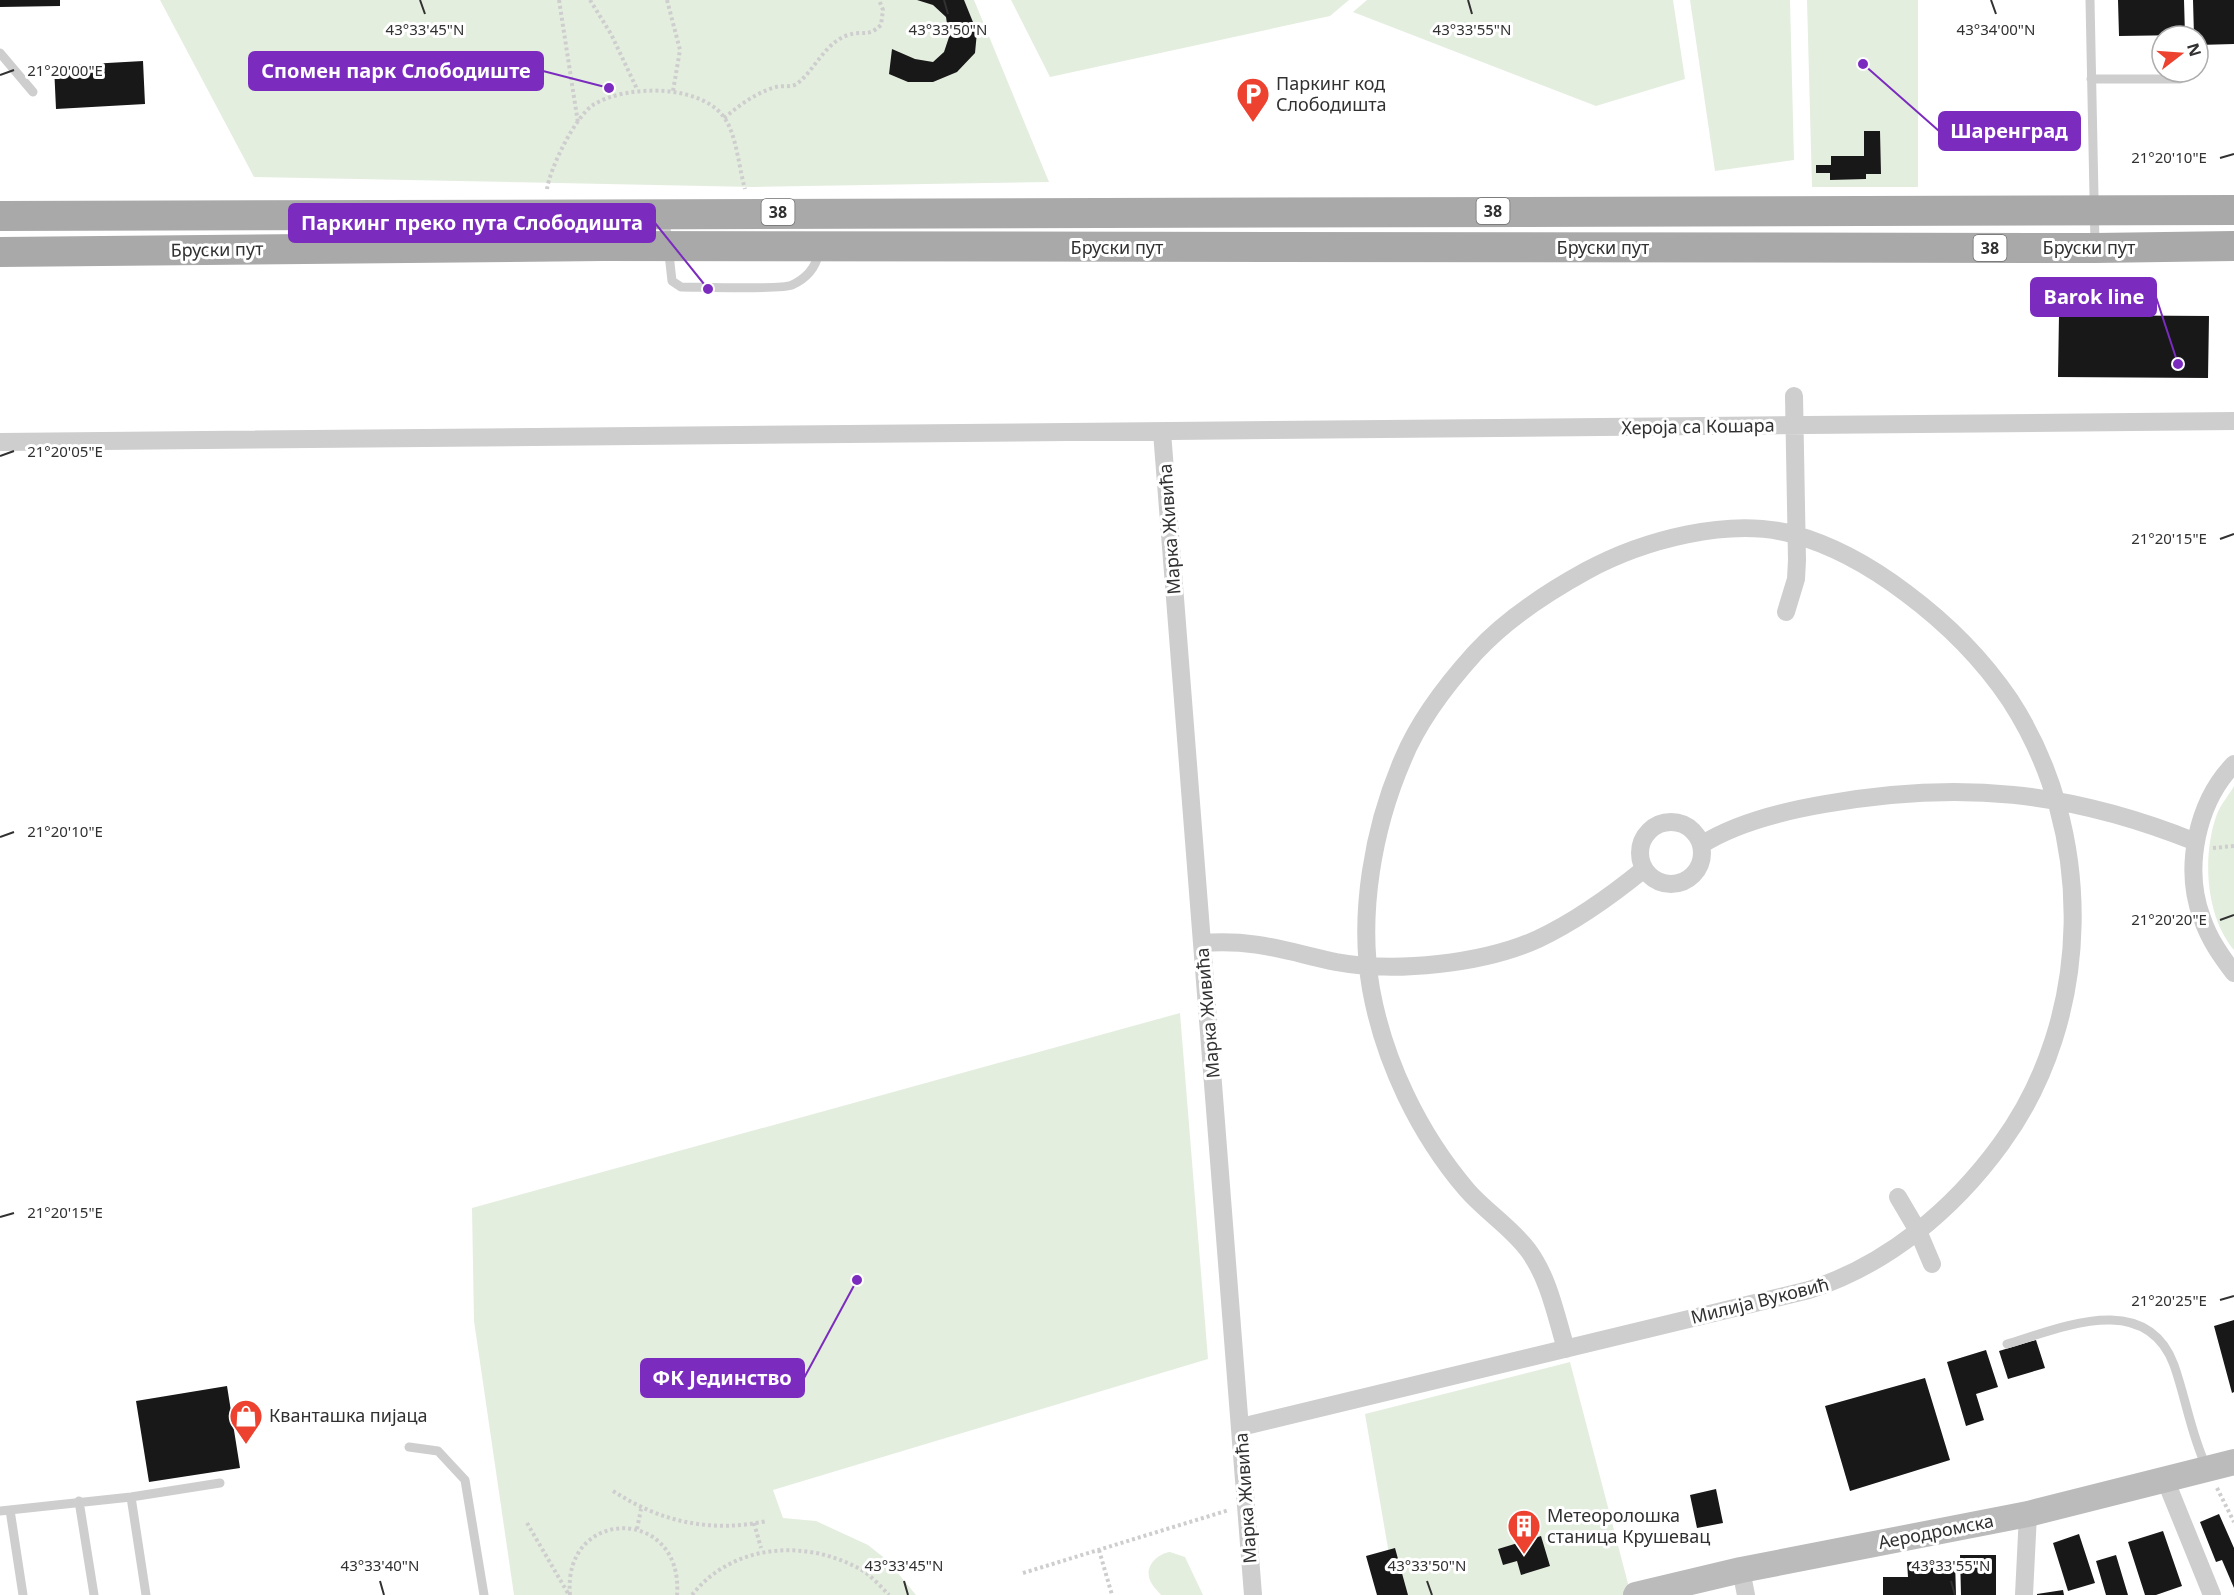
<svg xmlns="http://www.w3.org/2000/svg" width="2234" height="1595" font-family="'Noto Sans',sans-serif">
<rect width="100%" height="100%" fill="#fff"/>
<path fill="#e4eedf" d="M160 0H974L1049 182 754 187 254 177Z
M1011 0H1349L1330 16 1050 77Z
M1367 0H1673L1685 79 1596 106 1353 12Z
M1690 0H1790L1794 160 1715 171Z
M1807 0H1918V187H1812Z
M2234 786V950C2205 915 2202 855 2217 814 2221 804 2229 795 2234 786Z
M1180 1013 1208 1359 773 1490 783 1518 816 1521 868 1545 887 1560 916 1595H514L474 1321 472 1208Z
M1570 1362 1631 1595H1396L1365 1414Z
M1170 1552 1185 1557 1203 1595H1161C1158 1591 1154 1588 1152 1584 1142 1569 1156 1554 1170 1552Z"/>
<path fill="#181818" d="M0 0H60V6L0 7Z
M917 0H964L977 32 975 53 957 72 933 82H908L889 74 892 49 915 59 933 62 944 52 949 37 946 17 933 5Z
M2118 0H2184L2185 35 2119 36Z
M2193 0H2234V44L2198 45V36H2194Z
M143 61 145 104 56 109 54 66Z
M1864 131H1880L1881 174H1866V179L1830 180V173H1816V165H1831V156H1864Z
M2059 315 2209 316 2208 378 2058 377Z
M2234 1320V1392L2232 1393 2214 1326Z
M2036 1340 2045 1368 2008 1379 1999 1351Z
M1986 1350 1998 1387 1976 1394 1984 1420 1966 1426 1947 1362Z
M1925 1378 1950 1460 1850 1491 1825 1406Z
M227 1386 240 1468 149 1482 136 1401Z
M1716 1489 1723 1523 1697 1528 1690 1495Z
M2219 1514 2234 1548V1588L2222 1560 2216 1562 2200 1522Z
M2163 1531 2182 1586 2156 1595H2145L2128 1542Z
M2079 1534 2095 1583 2068 1591 2053 1543Z
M1541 1536 1550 1566 1521 1575 1517 1561 1503 1565 1498 1549Z
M1395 1548 1408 1595H1377L1366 1556Z
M1960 1555H1996V1595H1961Z
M2116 1555 2128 1595H2106L2096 1561Z
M1955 1560 1956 1595H1883V1577H1908L1907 1562Z
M2063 1590 2064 1595H2037V1594Z"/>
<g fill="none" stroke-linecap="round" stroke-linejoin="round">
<path stroke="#cecece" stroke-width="4" stroke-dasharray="3 3" stroke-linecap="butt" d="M559 0 578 123
M590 0 611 34 637 89
M667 0 680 50 673 91
M724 118C740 105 755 93 776 87 783 85 792 88 798 83 815 69 826 42 848 35 864 30 867 38 881 25L883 10 879 0
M547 189C550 168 575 117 593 105 626 84 706 83 727 122 737 140 739 168 745 189
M2213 848 2234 846
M2217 1488 2234 1522
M613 1491C661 1522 710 1533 767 1521
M527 1523 569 1595
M754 1523 761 1548
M637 1529 641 1509
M1099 1550 1112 1595
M1023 1573 1229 1510
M570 1595C562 1506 684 1506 677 1595
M692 1595C732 1544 804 1539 858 1568 870 1574 880 1586 889 1595"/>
<path stroke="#cecece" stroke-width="9" d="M2090 0 2095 244
M0 53 33 92
M2091 79H2180
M665 218 672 281 681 287C699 287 782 290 792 285 807 278 817 266 819 250
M2007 1344C2061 1328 2146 1290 2174 1365 2186 1399 2191 1434 2206 1466
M409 1447 438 1451 465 1480 484 1595
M131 1497 146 1595
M79 1501 94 1595
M10 1510 23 1595
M0 1511 131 1497 220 1483"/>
<path stroke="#cecece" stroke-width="18" d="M1162 432 1253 1595
M0 442 2234 421
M1786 612 1796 579 1797 560 1794 396
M2234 764C2197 802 2183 868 2202 918 2209 939 2221 956 2234 973
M1640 853a31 31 0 1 1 62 0a31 31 0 1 1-62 0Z
M1701 845C1737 822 1784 811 1825 804 1959 780 2069 791 2196 842
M1202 943C1256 939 1285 951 1336 962 1395 973 1483 964 1538 939 1576 921 1611 896 1644 869
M1898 1197 1918 1231 1932 1264
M1241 1427 1809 1290C1887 1265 1953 1210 2001 1144 2094 1017 2096 832 2010 700 1983 660 1945 622 1906 593 1873 568 1833 545 1792 534 1729 517 1643 540 1586 571 1546 593 1506 619 1475 653 1447 684 1419 720 1403 759 1373 828 1358 914 1371 989 1384 1061 1419 1134 1467 1190 1485 1211 1511 1227 1528 1250 1549 1278 1556 1316 1566 1349
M2165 1479 2212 1595
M1741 1570 1746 1595
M2024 1595 2028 1514"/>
<path stroke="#bbb" stroke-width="26" d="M1636 1595 1741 1570 2028 1514 2234 1462"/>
<path stroke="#a9a9a9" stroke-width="30" d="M0 216 2234 210
M0 252 603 246 2095 248 2234 246"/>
</g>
<path fill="none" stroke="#313131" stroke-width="2" d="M420 0 425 14M944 0 948 14M1468 0 1472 14M1991 0 1996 14M0 75 14 70M2220 158 2234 154M0 456 14 451M2220 539 2234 534M0 837 14 832M2220 920 2234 915M0 1217 14 1213M2220 1300 2234 1296M380 1581 384 1595M904 1581 908 1595M1427 1581 1432 1595M1951 1581 1955 1595"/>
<defs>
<symbol id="parking-pin" viewBox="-11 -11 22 30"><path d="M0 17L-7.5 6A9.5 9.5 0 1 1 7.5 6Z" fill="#ec422f" stroke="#fff"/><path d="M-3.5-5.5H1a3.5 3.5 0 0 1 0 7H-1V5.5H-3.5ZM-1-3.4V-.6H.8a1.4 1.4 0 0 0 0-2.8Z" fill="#fff"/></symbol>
<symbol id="shop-pin" viewBox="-11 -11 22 30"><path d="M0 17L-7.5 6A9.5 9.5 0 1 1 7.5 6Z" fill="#ec422f" stroke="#fff"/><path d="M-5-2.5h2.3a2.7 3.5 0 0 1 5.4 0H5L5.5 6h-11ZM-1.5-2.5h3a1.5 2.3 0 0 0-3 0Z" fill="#fff"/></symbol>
<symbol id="building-pin" viewBox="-11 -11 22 30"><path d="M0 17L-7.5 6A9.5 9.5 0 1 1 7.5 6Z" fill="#ec422f" stroke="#fff"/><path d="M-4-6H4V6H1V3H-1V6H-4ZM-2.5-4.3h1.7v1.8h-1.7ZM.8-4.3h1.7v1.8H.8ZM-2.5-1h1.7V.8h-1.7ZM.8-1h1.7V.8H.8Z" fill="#fff"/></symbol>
</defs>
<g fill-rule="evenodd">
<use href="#parking-pin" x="1234" y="75" width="38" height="52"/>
<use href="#shop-pin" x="227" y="1397" width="38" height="52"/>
<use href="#building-pin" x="1505" y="1507" width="38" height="52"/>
</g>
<g text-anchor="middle" stroke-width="6" stroke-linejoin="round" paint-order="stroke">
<g fill="#fff" stroke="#6f6f6f" stroke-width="1.5">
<rect x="1476.5" y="198" width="33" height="26" rx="4.5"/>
<rect x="761.5" y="199" width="33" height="26" rx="4.5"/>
<rect x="1973.5" y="235" width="33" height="26" rx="4.5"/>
</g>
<g font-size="16" font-weight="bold" fill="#313131">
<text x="1493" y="217">38</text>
<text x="778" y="218">38</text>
<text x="1990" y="254">38</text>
</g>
<g font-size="18" fill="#313131" stroke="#fff" text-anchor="start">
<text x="1276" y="90">Паркинг код<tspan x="1276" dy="21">Слободишта</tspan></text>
<text x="269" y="1422">Кванташка пијаца</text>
<text x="1547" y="1522">Метеоролошка<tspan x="1547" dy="21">станица Крушевац</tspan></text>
</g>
<g font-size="18" fill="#313131" stroke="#fff">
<text x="1117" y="254">Бруски пут</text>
<text x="1603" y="254">Бруски пут</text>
<text x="2089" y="254">Бруски пут</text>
<text transform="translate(217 250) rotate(-1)" y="6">Бруски пут</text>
<text transform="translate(1698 427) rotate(-1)" y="6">Хероја са Кошара</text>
<text transform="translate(1170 529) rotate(-94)" y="6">Марка Живића</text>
<text transform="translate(1208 1013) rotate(-95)" y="6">Марка Живића</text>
<text transform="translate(1760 1301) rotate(-14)" y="6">Милија Вуковић</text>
<text transform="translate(1246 1498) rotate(-94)" y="6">Марка Живића</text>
<text transform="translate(1936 1532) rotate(-11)" y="6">Аеродромска</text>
</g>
</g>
<g font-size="15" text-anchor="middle" fill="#313131" stroke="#fff" stroke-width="6" stroke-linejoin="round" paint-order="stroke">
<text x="425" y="35">43°33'45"N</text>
<text x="948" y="35">43°33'50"N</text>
<text x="1472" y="35">43°33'55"N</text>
<text x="1996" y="35">43°34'00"N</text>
<text x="65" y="76">21°20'00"E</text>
<text x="2169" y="163">21°20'10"E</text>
<text x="65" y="457">21°20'05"E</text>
<text x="2169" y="544">21°20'15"E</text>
<text x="65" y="837">21°20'10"E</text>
<text x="2169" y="925">21°20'20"E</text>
<text x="65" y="1218">21°20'15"E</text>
<text x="2169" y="1306">21°20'25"E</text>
<text x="380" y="1571">43°33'40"N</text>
<text x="904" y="1571">43°33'45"N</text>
<text x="1427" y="1571">43°33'50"N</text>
<text x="1951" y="1571">43°33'55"N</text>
</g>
<path fill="none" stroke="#7b2cbf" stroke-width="2" d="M609 88L543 71M1863 64L1939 131M708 289L655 223M2178 364L2156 297M857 1280L804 1378"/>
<g fill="#7b2cbf" stroke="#fff" stroke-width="2">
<circle cx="609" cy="88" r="6"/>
<circle cx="1863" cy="64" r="6"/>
<circle cx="708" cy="289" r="6"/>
<circle cx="2178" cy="364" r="6"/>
<circle cx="857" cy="1280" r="6"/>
</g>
<g fill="#7b2cbf" stroke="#7b2cbf" stroke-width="2">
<rect x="249" y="52" width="294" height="38" rx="6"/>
<rect x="1939" y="112" width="141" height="38" rx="6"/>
<rect x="289" y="204" width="366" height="38" rx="6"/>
<rect x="2031" y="278" width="125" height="38" rx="6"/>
<rect x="641" y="1359" width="163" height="38" rx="6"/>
</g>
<g font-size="20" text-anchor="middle" font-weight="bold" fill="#fff">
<text x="396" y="78">Спомен парк Слободиште</text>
<text x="2009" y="138">Шаренград</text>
<text x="472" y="230">Паркинг преко пута Слободишта</text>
<text x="2094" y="304">Barok line</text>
<text x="722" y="1385">ФК Јединство</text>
</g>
<g transform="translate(2180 54) rotate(73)"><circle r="28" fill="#ffffff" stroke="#adadad" stroke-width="1.5"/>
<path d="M0-4.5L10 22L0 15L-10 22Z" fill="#ec422f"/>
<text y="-9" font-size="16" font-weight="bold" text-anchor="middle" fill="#313131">N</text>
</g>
</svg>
